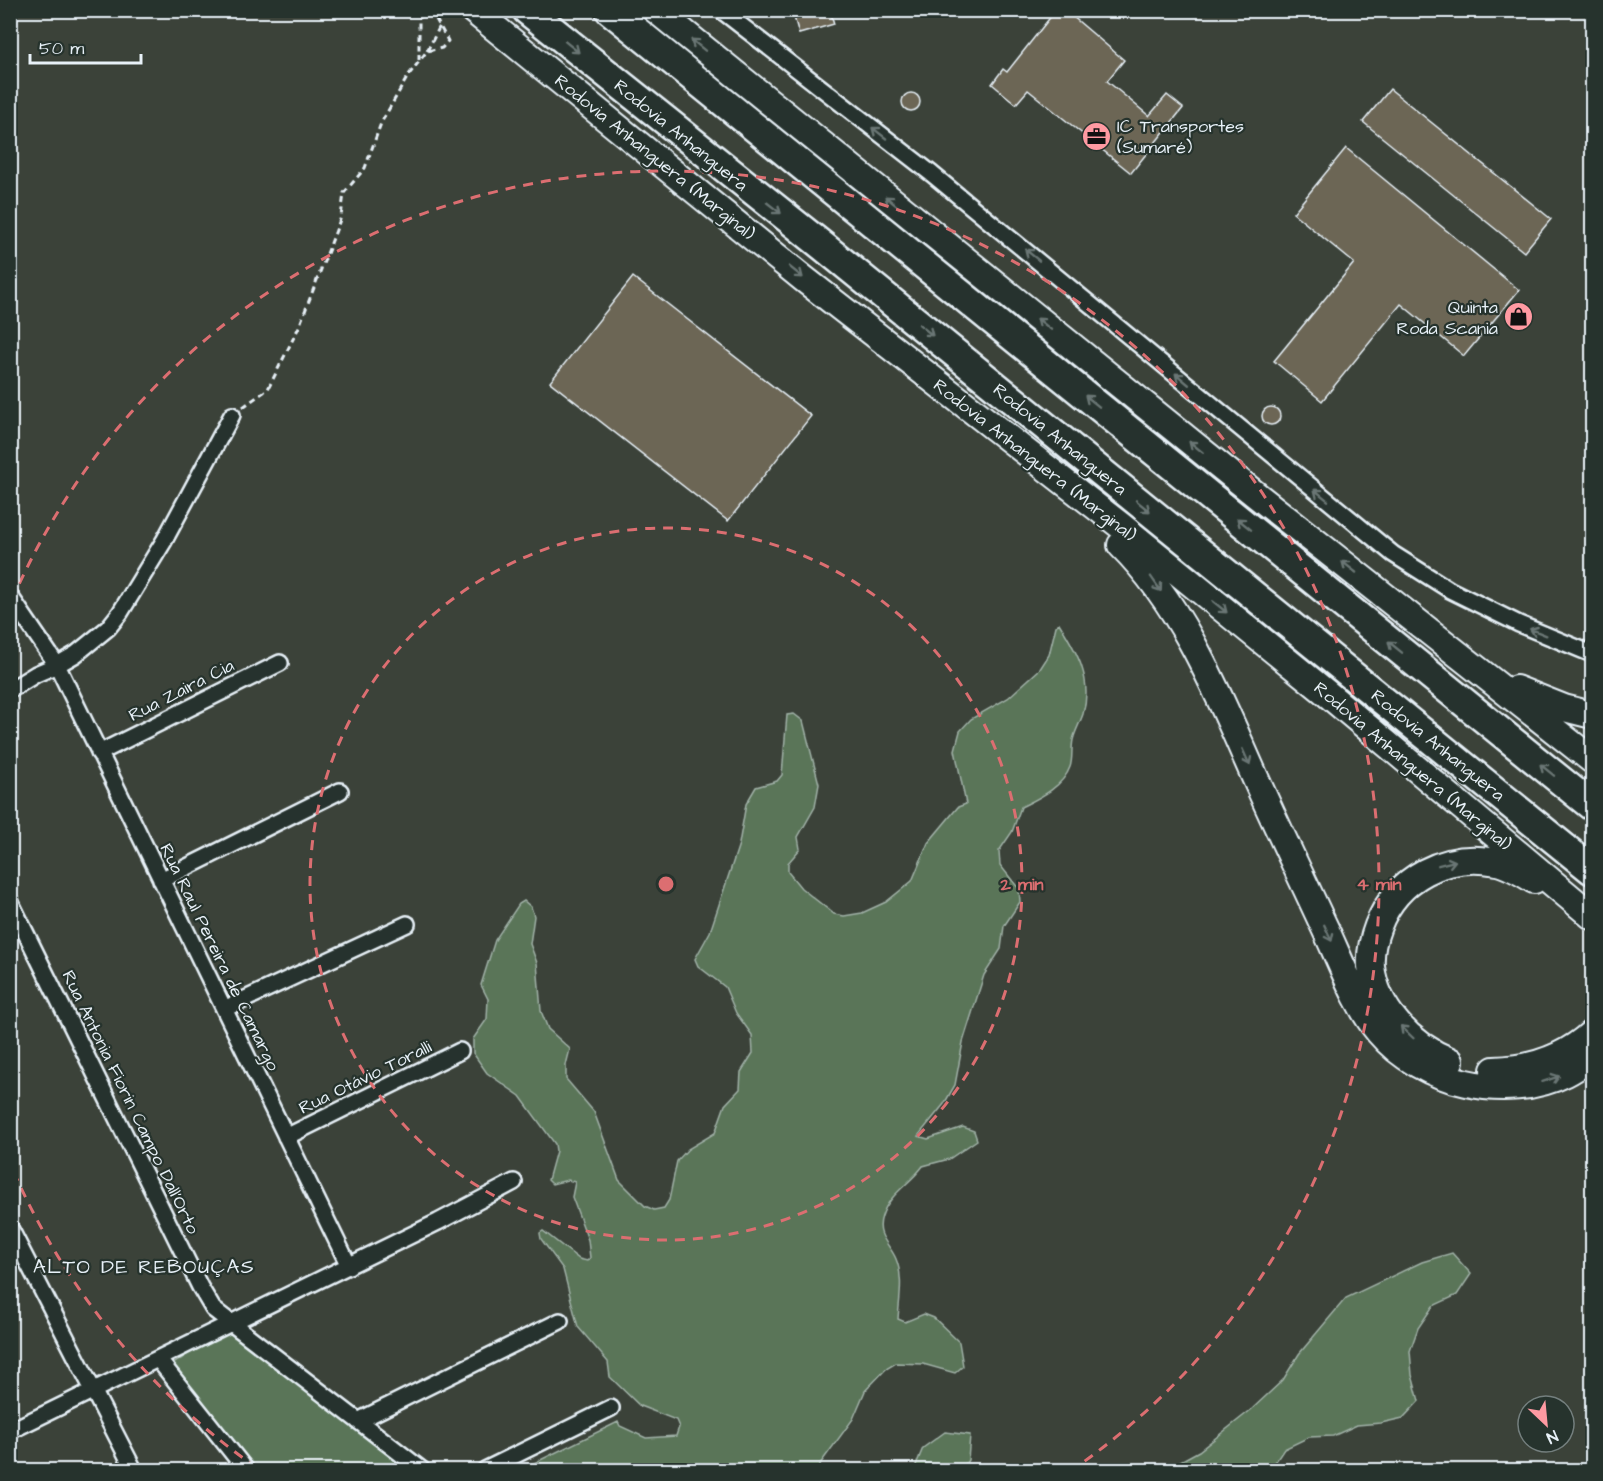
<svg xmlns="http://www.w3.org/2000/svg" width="1603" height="1481" font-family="'Architects Daughter',sans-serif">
<rect width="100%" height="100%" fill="#3b4239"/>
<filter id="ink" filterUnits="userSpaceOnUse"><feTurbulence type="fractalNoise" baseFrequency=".0167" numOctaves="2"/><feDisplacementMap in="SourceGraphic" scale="12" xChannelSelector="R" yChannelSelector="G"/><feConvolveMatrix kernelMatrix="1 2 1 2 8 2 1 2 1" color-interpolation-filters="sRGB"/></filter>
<g filter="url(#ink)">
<path fill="#5a7459" stroke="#a1b2a8" stroke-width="1.5" d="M1059 623C1077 652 1093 679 1083 714 1080 723 1075 731 1073 740 1071 749 1073 759 1070 767 1063 787 1039 798 1021 807L1012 832 999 851 1000 865 1019 889 1020 902 1004 926 1001 949 984 975 963 1042 955 1085 944 1104 918 1136 928 1139 963 1127 974 1131 977 1140 949 1159 923 1166C910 1184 889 1194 882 1216 875 1236 890 1244 896 1259 904 1278 899 1300 898 1319L905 1322 924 1314 934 1318 959 1342 963 1366 955 1373 923 1364 896 1363 886 1369 865 1391 853 1419 820 1464V1470H520L618 1422 620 1426 646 1438 676 1436 679 1427 676 1420 640 1406 610 1377 608 1362 578 1327 563 1269 541 1239 540 1233 543 1231 579 1259 587 1261 590 1258 588 1240 572 1197 575 1182 568 1180 552 1184 548 1180 556 1151 555 1144 520 1096 487 1073 473 1053V1039L487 1019 488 999 481 985 495 940 519 904 524 901 531 907 534 916 530 944 537 963 541 1011 548 1029 570 1049 566 1065V1079L594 1112 619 1180 645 1206 654 1210 664 1208 669 1200 677 1161 688 1149 715 1133 725 1105 740 1089 741 1072 753 1053 752 1035 736 1013 725 987 698 966 695 959 710 932 739 844 746 804 756 787 777 781 782 775 787 715 794 714 803 721 819 784 815 807 798 837 800 849 788 863V872L801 888 834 914 844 916 862 913 886 902 912 881 928 843 958 807 966 804 955 750 960 731 971 719 1008 698 1040 669 1049 655 1056 626Z
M1452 1253 1471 1274 1457 1295 1433 1306 1418 1328 1410 1351 1412 1375 1419 1401 1403 1418 1381 1423 1357 1425 1333 1436 1309 1437 1284 1449 1270 1470H1164L1199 1451 1252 1409 1283 1380 1299 1354 1346 1298 1422 1262Z
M229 1327 412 1470H254L173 1364Z
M945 1432 970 1435 968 1460 962 1470H914L923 1448Z"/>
<path fill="#6c6655" stroke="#e8f1f8" stroke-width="1.5" d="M792 10H830L834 24 799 34Z
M1056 10H1065L1124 60 1107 81 1149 116 1167 95 1183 108 1131 173 1028 90 1016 104 992 84 1003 69 1007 72Z
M1390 89 1551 219 1524 252 1363 122Z
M902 102a9 9 0 1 1 18 0a9 9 0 1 1-18 0Z
M1346 148 1519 290 1464 356 1401 304 1322 401 1274 361 1354 263 1293 213Z
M633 277 811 416 728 521 550 382Z
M1262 416a9 9 0 1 1 18 0a9 9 0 1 1-18 0Z"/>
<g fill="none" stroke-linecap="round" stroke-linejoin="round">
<defs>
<path id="minor" d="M721 10 932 174 1393 554 1450 590 1519 624 1592 654
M10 596 57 665 349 1266
M10 690 36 674 57 665 76 654 108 628 120 613 164 541 232 415
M99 753 280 663
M161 880 340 791
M10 901 200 1287 213 1309 422 1470
M224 1009 407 924
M286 1137 460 1051
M10 1228 134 1470
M158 1359 246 1470
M358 1421 560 1321
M10 1431 438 1222 514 1182
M485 1470 611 1408"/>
<path id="trunk" d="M473 10 804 279 1121 526 1324 691 1592 916
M656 10 1255 494 1592 760
M1121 545C1185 609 1218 694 1254 775 1276 825 1300 874 1323 924 1339 957 1356 1005 1379 1032 1422 1083 1506 1103 1566 1073 1575 1069 1584 1062 1592 1056
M1516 689 1564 708 1592 715
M1450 1061C1411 1045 1376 1010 1371 966 1370 953 1373 939 1378 926 1397 877 1446 852 1497 862 1510 865 1523 873 1534 880
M1494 1070C1532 1069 1565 1058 1592 1033"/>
<path id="motorway" d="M527 10 824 247 1592 870
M610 10 1592 806"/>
</defs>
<use href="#minor" stroke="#e8f1f8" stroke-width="20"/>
<use href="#trunk" stroke="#e8f1f8" stroke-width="30"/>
<use href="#motorway" stroke="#e8f1f8" stroke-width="33"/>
<path stroke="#e8f1f8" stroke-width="3" stroke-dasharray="6 4.5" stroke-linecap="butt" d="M408 10 414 16 420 10
M427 51 440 26
M419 60V19L426 10
M243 407 268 389 299 327 341 217 344 193 365 168 381 123 408 76 427 51 442 48 448 41 431 10"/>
<use href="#minor" stroke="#26332d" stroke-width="15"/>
<use href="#trunk" stroke="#26332d" stroke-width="26"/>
<use href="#motorway" stroke="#26332d" stroke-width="28"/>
</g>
<defs><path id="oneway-shaft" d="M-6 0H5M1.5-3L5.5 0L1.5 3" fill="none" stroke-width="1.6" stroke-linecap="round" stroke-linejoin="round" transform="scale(1.5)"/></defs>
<g stroke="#6a7674">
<use href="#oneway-shaft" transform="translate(698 45) rotate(-141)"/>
<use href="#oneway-shaft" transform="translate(572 47) rotate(39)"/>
<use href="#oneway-shaft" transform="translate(879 133) rotate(-142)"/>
<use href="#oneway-shaft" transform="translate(892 202) rotate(-141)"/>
<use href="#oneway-shaft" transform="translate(774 208) rotate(38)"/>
<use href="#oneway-shaft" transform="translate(1032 255) rotate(-141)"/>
<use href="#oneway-shaft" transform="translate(796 272) rotate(39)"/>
<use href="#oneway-shaft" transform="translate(1044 324) rotate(-141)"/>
<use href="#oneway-shaft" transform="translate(926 330) rotate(39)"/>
<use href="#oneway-shaft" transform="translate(1182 379) rotate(-140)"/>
<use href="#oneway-shaft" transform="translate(1092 401) rotate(-141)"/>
<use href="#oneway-shaft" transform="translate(1196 447) rotate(-141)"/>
<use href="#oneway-shaft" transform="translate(1321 495) rotate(-141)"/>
<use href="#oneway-shaft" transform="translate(1143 506) rotate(39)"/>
<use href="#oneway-shaft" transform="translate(1244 524) rotate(-141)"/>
<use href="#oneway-shaft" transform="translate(1349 567) rotate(-142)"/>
<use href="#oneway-shaft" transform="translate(1156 584) rotate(55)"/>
<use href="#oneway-shaft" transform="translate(1220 607) rotate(39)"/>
<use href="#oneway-shaft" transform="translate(1538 632) rotate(-158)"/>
<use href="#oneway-shaft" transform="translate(1395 647) rotate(-141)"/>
<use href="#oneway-shaft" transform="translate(1246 757) rotate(66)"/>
<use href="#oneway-shaft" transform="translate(1547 770) rotate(-141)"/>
<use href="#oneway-shaft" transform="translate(1447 863) rotate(-14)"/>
<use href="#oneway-shaft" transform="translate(1328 933) rotate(65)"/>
<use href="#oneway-shaft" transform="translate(1407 1032) rotate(-136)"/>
<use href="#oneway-shaft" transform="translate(1551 1079) rotate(-18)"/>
</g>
</g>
<g fill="none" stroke="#dc6e71" stroke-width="3" stroke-dasharray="10 8">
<circle cx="666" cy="884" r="356"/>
<path d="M257 1468A713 713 0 0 1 12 1168M12 600A713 713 0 1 1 1075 1468"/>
</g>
<defs>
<symbol id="office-disc" viewBox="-11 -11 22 22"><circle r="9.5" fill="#ff9aa2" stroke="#26332d"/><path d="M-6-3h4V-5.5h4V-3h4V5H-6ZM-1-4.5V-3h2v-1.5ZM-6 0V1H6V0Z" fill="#111"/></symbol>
<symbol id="shop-disc" viewBox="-11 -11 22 22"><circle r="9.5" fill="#ff9aa2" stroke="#26332d"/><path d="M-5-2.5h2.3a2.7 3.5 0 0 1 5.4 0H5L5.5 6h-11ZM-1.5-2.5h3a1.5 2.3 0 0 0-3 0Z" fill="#111"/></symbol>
</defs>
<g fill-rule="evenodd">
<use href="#office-disc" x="1080" y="120" width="33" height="33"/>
<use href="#shop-disc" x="1502" y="300" width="33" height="33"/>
</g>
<g text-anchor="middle" stroke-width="4.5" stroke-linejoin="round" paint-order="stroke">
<g font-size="18" fill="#e8f1f8" stroke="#26332d" text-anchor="start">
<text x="1117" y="132">IC Transportes<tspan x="1117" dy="21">(Sumaré)</tspan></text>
<text x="1498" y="313" text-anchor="end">Quinta<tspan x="1498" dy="21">Roda Scania</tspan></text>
</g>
<g font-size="18" fill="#e8f1f8" stroke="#26332d">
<text transform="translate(681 135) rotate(39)" y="6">Rodovia Anhanguera</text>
<text transform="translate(655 157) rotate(39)" y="6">Rodovia Anhanguera (Marginal)</text>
<text transform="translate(1060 439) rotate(39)" y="6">Rodovia Anhanguera</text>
<text transform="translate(1035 460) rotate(38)" y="6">Rodovia Anhanguera (Marginal)</text>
<text transform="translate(181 690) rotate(-27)" y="6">Rua Zaira Cia</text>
<text transform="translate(1438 745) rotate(39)" y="6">Rodovia Anhanguera</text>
<text transform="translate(1413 766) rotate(40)" y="6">Rodovia Anhanguera (Marginal)</text>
<text transform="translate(220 957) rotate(64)" y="6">Rua Raul Pereira de Camargo</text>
<text transform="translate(365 1077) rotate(-26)" y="6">Rua Otávio Toralli</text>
<text transform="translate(131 1102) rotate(64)" y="6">Rua Antonia Fiorin Campo Dall'Orto</text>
</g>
<g font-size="20" letter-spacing="1.5" fill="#e8f1f8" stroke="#26332d">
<text x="144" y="1273">ALTO DE REBOUÇAS</text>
</g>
</g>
<circle cx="666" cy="884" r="9" fill="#dc6e71" stroke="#26332d" stroke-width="3"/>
<g font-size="18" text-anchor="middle" font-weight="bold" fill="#dc6e71" stroke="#26332d" stroke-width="4.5" stroke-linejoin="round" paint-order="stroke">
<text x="1022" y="890">2 min</text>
<text x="1379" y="890">4 min</text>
</g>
<rect width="1603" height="1481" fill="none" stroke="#26332d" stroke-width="36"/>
<rect x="18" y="18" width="1567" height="1445" fill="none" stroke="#e8f1f8" stroke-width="2" filter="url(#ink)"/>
<g transform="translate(1546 1424) rotate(154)"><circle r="28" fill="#26332d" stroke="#747f7e" stroke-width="1.5"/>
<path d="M0-4.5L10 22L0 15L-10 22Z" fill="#ff9aa2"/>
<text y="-9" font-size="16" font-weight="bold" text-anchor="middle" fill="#e8f1f8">N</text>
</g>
<path d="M30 54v9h111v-9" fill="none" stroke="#e8f1f8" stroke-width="3"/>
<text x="39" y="54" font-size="18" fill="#e8f1f8" stroke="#26332d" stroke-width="4.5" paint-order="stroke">50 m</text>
</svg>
